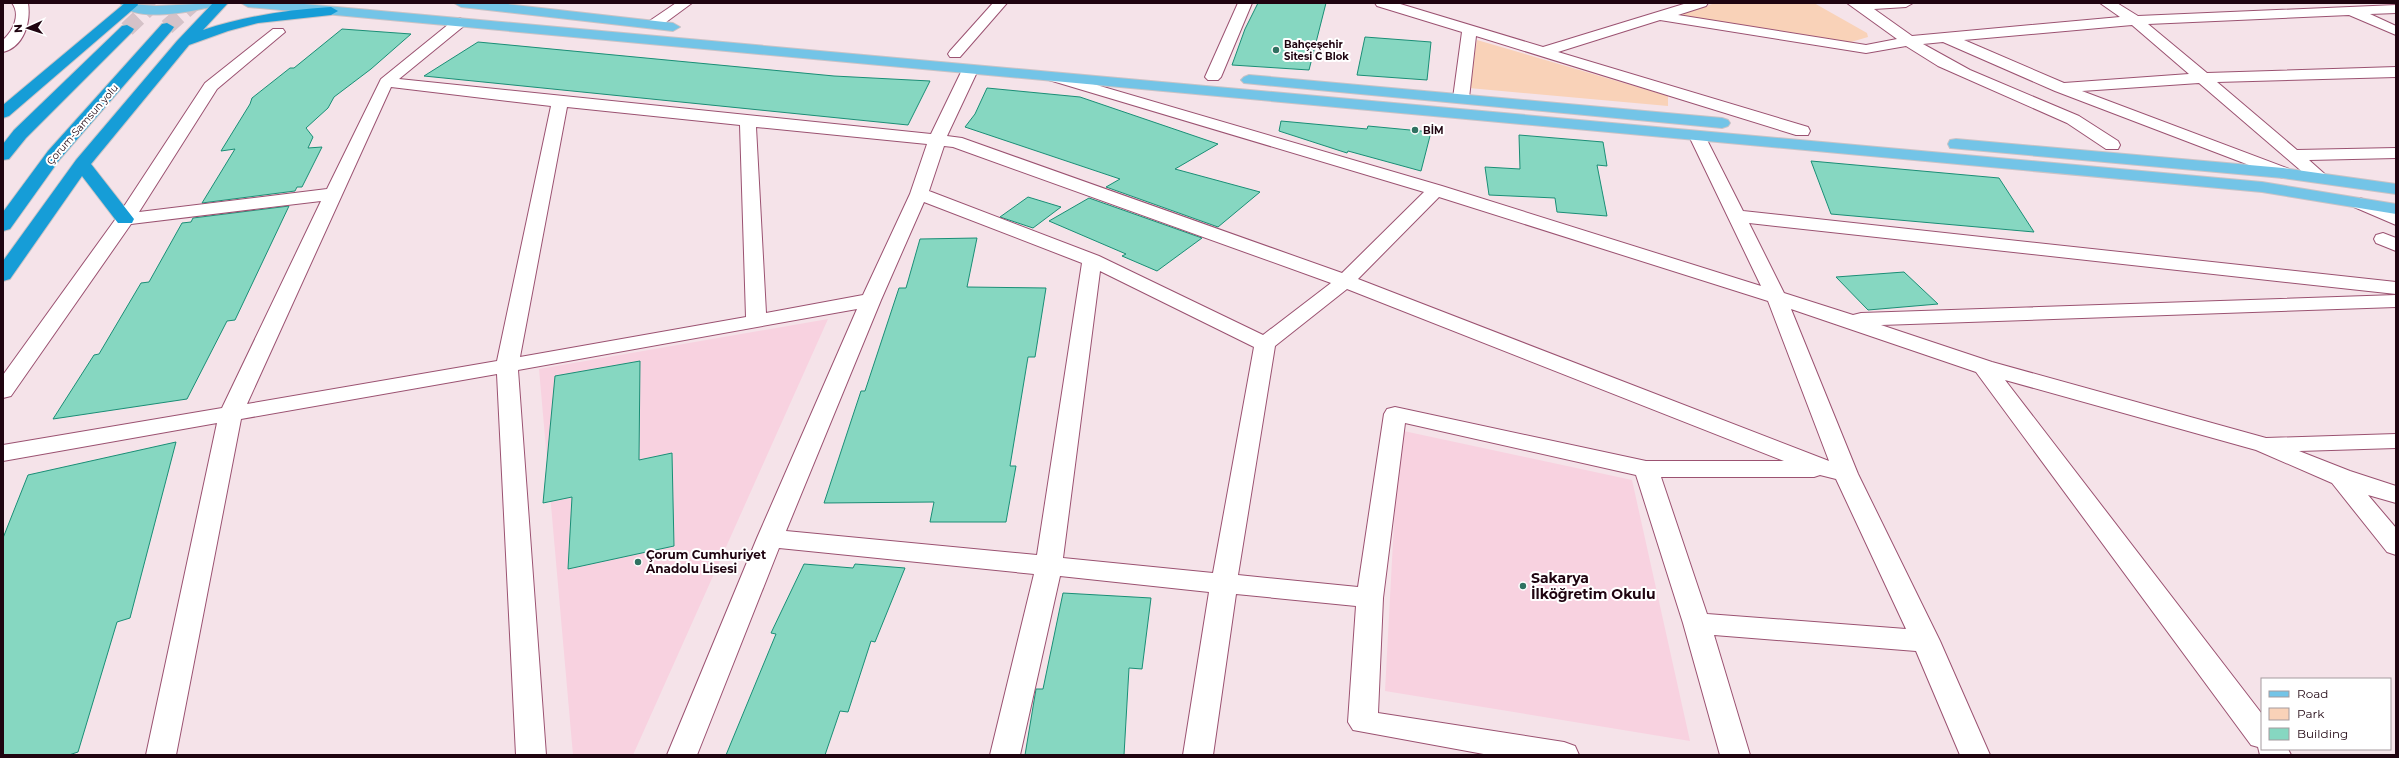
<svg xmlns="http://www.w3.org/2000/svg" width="2399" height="758" font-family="Montserrat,sans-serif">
<rect width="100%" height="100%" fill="#f5e3e9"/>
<path fill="#f8d2e0" d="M828 319 633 755H573L539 369Z
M1399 430 1632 480 1690 741 1385 691Z"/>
<path fill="#f9d2b8" d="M1715 3H1814L1867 33 1868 37 1851 42 1680 15Z
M1477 40 1668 96V106L1469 88Z"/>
<path fill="#86d7c1" stroke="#1a8e76" d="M1258 3H1326L1309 70 1232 65 1245 29Z
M342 29 411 34 371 69 334 97 328 108 306 128 313 137 308 148 322 147 302 187H297L295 191 202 203 235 149 221 151 250 104 252 98 290 68H294Z
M1365 37 1431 42 1427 80 1357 75Z
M478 42 834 76 930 81 908 125 424 76Z
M987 88 1080 97 1218 144 1175 169 1260 192 1218 227 1106 187 1120 179 965 127 975 114Z
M1281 121 1367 129 1368 126 1431 132 1421 171 1348 151 1347 153 1279 131Z
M1519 135 1603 142 1607 166 1597 165 1607 216 1557 212 1555 198 1489 195 1485 167 1520 169Z
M1811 161 1999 178 2034 232 1831 214Z
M1028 197 1061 207 1033 228 1000 217Z
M1089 198 1202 238 1157 271 1122 256 1126 254 1049 221Z
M289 206 235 320 227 321 187 399 53 419 94 355 99 354 141 283 149 282 182 223 191 222 193 218Z
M977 238 967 287 1046 288 1035 357H1028L1010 466H1016L1006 522H930L934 502 824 503 861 391H865L899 288H906L920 239Z
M1904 272 1938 304 1868 310 1836 277Z
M640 361 639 460 672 453 674 546 568 569 572 497 543 503 555 376Z
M176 442 130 618 117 622 78 752 69 755H3V538L28 475Z
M804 564 853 568 855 564 905 568 875 642 871 641 848 712 840 711 825 755H726L776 634 771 633Z
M1063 593 1151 598 1142 669 1129 668 1124 755H1025L1036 689H1043Z"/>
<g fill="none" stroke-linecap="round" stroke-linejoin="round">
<path stroke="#d5c2c8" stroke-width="16" stroke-dasharray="16 8" stroke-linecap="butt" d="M167 27 194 3
M127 29 154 3"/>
<defs>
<path id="minor" d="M12 3H28C31 22 24 47 3 52V40C13 31 21 15 12 3Z
M676 3H692L658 28H648L646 25 648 22Z
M993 3H1007L960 57H950L948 54 950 51Z
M1238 3H1252L1221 77 1218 80H1208L1205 77Z
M1375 3H1397L1543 47 1687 3H1708L1706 6 1678 15 1866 45 1897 39 1847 3H1913L1906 7 1874 9 1912 36 2120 17 2100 3H2117L2138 16 2396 5V13L2370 14 2396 26V35L2349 15 2148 24 2207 73 2396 67V77L2217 82 2297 150 2396 148V158L2309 160 2328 177 2325 181H2313L2199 83 2082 91 2289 169 2292 173 2289 177 2283 178 2055 91 1943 42 1923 44 1970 70 2079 116 2118 141 2120 145 2118 149H2106L2067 123 1938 66 1906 46 1866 53 1660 20 1558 52 1808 127 1810 131 1808 135H1796L1476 36 1469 98 1467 101H1455L1453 98 1462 32 1377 6ZM2132 25 2189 74 2064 83 1964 40Z
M460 18 467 22 465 25 399 79 931 134 962 70 965 67H975L978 70 947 136 962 138 1342 273 1424 192 1049 80 1046 77 1049 74H1059L1442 186 1761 286 1689 136 1691 132H1703L1705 136 1743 211 2396 282V294L1749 223 1784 293 1853 315 1861 313 2396 295V307L1881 325 1992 362 2266 438 2396 434V448L2299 451 2350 471 2396 486V503L2368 495 2396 528V555L2387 552 2332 483 2256 450 2005 380 2262 714V749H2288L2291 755H2260L2258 747 2251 745 1976 372 1791 309 1858 474 1940 641 1990 755H1960L1916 651 1714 635 1750 755H1720L1683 623 1636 475 1405 423 1383 598 1378 713 1564 742 1575 746 1579 755H1489L1353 730 1348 722 1356 606 1236 594 1213 755H1183L1209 592 1060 576 1020 755H990L1034 574 779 548 697 755H667L757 538 857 309 518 370 546 755H516L497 374 241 419 176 755H146L217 423 3 461V445L222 408 321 201 131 224 11 396 3 398V375L117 217 205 83 273 29H283L285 32 217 89 139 212 327 189 381 79 455 19ZM391 87 551 106 497 361 247 404ZM567 107 740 125 746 317 520 357ZM756 127 927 144 910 194 863 295 766 313ZM944 146 953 147 1331 283 1263 335 1099 256 929 191ZM1439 197 1768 301 1829 461 1358 279ZM924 202 1082 263 1037 555 786 531 881 300ZM1100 271 1254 347 1213 573 1063 558ZM1347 289 1784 461H1646L1395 407 1387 409 1384 414 1358 587 1238 575 1275 346ZM1820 475 1836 479 1906 629 1707 614 1661 477H1814Z
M2360 198 2396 212V225L2354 207 2351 203 2354 199Z
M2383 233 2396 238V251L2376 243 2374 239 2376 235Z"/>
<path id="major" d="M120 3 156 6 217 3 215 6C194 11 134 24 120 3Z
M241 3H293L2262 182 2396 204V214L2262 192 248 7Z
M454 3H498L673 23 680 27 673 31 461 7Z
M1249 75 1722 118 1728 120 1730 123 1728 126 1722 128 1244 83 1241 80 1244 77Z
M1956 139 2283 168 2396 184V194L2283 178 1950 148 1948 144 1950 140Z"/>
<path id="highway" d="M125 3H137L138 5 9 116 3 118V105Z
M213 3H228L203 30C245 16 287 10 331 7L338 11 331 15 258 23 228 31 189 45 91 164 134 219 132 223H118L82 176 10 279 3 281V261L76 160 177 41Z
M167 23 174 27 172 30 60 159 10 229 3 231V212L48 151 162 24Z
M127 25 134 29 132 32 26 138 9 159 3 160V144L14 130 122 26Z"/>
</defs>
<use href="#minor" stroke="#9b5271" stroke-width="2"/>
<use href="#major" stroke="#c9c3c6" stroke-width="2"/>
<use href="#highway" stroke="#c9c3c6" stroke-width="2"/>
<use href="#minor" fill="#fff" fill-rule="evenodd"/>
<use href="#major" fill="#73c4e7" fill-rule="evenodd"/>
<use href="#highway" fill="#169dd7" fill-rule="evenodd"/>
</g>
<g fill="#307161" stroke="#fff" stroke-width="1.5">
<circle cx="1276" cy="50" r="4"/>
<circle cx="1415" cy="130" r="4"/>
<circle cx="638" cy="562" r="4"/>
<circle cx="1523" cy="586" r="4"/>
</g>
<g text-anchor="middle" stroke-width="4" stroke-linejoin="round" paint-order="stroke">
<g font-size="10" font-weight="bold" fill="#1f0410" stroke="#fff" text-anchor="start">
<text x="1284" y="48">Bahçeşehir<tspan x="1284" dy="12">Sitesi C Blok</tspan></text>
<text x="1423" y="134">BİM</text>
</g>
<g font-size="10" fill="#1f0410" stroke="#fff">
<text transform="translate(82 124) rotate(-49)" y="4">Çorum-Samsun yolu</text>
</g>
<g font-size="12" font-weight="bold" fill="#1f0410" stroke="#fff" text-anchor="start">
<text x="646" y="559">Çorum Cumhuriyet<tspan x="646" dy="14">Anadolu Lisesi</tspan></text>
</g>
<g font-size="14" font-weight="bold" fill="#1f0410" stroke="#fff" text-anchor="start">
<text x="1531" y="583">Sakarya<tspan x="1531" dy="16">İlköğretim Okulu</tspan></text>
</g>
</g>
<rect width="2399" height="758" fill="none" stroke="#1f0410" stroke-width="8"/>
<rect x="2261" y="678" width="130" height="72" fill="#ffffff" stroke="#a59b9f"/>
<rect x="2269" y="691" width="20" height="6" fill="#73c4e7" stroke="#a59b9f"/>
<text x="2297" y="698" font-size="12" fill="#1f0410">Road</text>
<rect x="2269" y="708" width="20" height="12" fill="#f9d2b8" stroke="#a59b9f"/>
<text x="2297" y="718" font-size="12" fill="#1f0410">Park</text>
<rect x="2269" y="728" width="20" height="12" fill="#86d7c1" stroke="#a59b9f"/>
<text x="2297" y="738" font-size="12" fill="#1f0410">Building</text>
<g transform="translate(28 28) rotate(267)" stroke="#ffffff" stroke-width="3" paint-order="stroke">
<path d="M0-3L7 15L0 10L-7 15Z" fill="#1f0410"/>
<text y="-6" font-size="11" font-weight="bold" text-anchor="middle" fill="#1f0410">N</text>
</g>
</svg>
